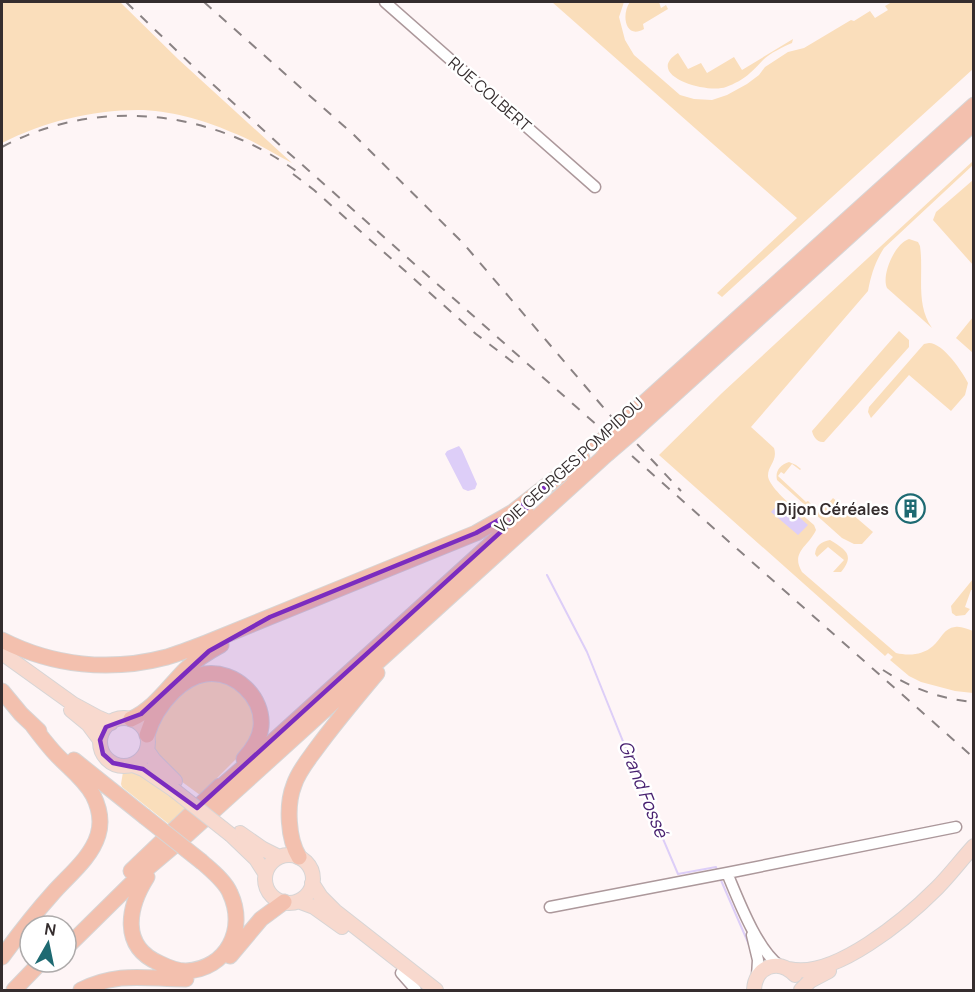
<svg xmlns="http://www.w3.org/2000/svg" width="975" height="992" font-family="Manrope,sans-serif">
<rect width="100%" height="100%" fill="#fef5f6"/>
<path fill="#fadebb" d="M2 2H120L178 59 292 163C272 153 253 140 231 132 204 120 168 110 138 110 92 110 43 122 2 143Z
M552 2H624L619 17 625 40 634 55 680 95 694 99 712 100 727 95 747 84 759 75 765 67 788 52 804 48 851 20 854 21 870 11 875 18 888 10 885 6 892 2H973V69L722 297 717 293 797 218Z
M630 2H659L661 8 666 5 668 9 643 24 644 29C625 40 621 14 630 2Z
M793 39 792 43C783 47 770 53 763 60 759 64 755 69 750 73 744 79 734 84 726 87 707 94 643 75 678 53L688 69 701 63 707 73 734 57 742 70Z
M973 161V165L884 248C875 262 871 275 868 291L751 427 774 448C778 461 768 465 768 476 769 489 803 515 814 525L816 530C809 546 790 552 802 572L896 653C909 656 923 655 933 646 941 639 944 628 955 627 961 626 967 629 973 631V693L955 691 921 682 909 676 890 660 893 657 888 653 885 656 659 455 722 393Z
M973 180V265L933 220 936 212Z
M909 239 918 242 920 246C924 274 915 304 932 328L887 288C881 275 895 243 909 239Z
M973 317V353L956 338Z
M899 331 909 340V347L824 442C817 443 813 436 812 431Z
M929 343C943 343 962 371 968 383L965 395 951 411 909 375 871 418 868 412 869 407 924 344Z
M789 462 796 465 801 469 800 470 792 464 784 474 781 472 778 476 806 502 808 501 820 513 833 498 840 504 838 506 842 510 845 508 873 532 862 544H854L842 538 777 480C775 471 780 465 789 462Z
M830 540C846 550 855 555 841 572H833L844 560 828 547 817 557 815 554C816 545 821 542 830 540Z
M973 579V590H971L965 607 970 609 965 615 956 616 952 613 951 606Z
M218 679 244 693 254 713V730L247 748 200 795 170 773 152 751V730L160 714 192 683Z
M134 771 139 772 188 807 170 825 122 787 121 784 123 772Z"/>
<path fill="#ddcef8" d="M459 446 462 450 477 484 475 489 468 491 463 489 445 454 447 451Z
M781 501 808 525 798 535 771 512Z"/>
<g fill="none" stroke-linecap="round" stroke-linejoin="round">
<path stroke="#ddcef8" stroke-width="2" d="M547 575 587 652 649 806 678 874 716 867 717 870
M720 878 750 947"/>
<defs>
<path id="minor" d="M385 2 595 187
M727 873C738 899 757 950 780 966
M550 907 727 873 956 827
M752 935 758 960 757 977
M401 973 416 990"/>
<path id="major" d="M2 653 73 704 97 717 111 723
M71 710 88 724 100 740
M100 742a24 24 0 1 1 48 0a24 24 0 1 1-48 0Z
M147 750 154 760 175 781
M133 765 143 769 174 790
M240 833 263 849 279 857
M231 835 256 859 265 873
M265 879a24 24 0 1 1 48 0a24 24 0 1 1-48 0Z
M312 883 321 897 335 911 436 990
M298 901 314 907 342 927
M789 969C834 980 907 918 937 888 950 875 961 860 974 846
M754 990C755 967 778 957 795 975
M801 990 810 981 829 971"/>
<path id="highway" d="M625 420 974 105
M635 430 974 123
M2 640C53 666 110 672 167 657 180 653 193 648 206 643L476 533 513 512 582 458
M2 691 21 714 39 731
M131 719C153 710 169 686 186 669 197 659 208 652 221 645
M147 735C152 718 161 704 173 692 182 683 192 676 205 674 235 670 264 697 261 727 260 739 252 750 244 759
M74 760 144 816
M214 793 269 745 526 512
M299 857C288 839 286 805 294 785 298 772 308 760 316 749 335 723 356 698 377 673
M131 871 220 786
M147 877C128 907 120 946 159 963 167 967 176 971 186 971 227 969 247 929 230 893 225 881 212 871 202 862
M66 948 143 872 189 833 607 454
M230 956 261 919 284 902
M2 957C18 935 35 913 53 893 69 875 91 858 98 835 102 822 99 807 93 795 83 777 66 766 53 751 46 743 39 734 33 726
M14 990 41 962
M81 990C119 971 146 979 186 979"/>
</defs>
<use href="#minor" stroke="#ac989b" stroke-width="13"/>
<use href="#major" stroke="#d7d5d5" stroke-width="16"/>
<use href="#highway" stroke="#d7d5d5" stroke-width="17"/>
<use href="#minor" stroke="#fff" stroke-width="10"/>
<use href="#major" stroke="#f8d9ce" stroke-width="14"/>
<use href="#highway" stroke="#f3c0ae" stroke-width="15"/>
<path stroke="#8a8283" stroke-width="2" stroke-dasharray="10 10" stroke-linecap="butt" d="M126 2 198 71 282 147 974 758
M204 2 354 135 463 243 609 414 681 491
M2 147C100 95 216 110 303 176
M293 174 314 190 476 334 514 363
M883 670C911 688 940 699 974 702"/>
<defs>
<path id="major-bridge" d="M174 790 231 835"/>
<path id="highway-bridge" d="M597 445 625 420
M607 454 635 430
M144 816 202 862"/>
</defs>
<use href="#major-bridge" stroke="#d7d5d5" stroke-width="16" stroke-linecap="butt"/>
<use href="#highway-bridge" stroke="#d7d5d5" stroke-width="17" stroke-linecap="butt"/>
<use href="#major-bridge" stroke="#f8d9ce" stroke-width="14"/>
<use href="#highway-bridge" stroke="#f3c0ae" stroke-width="15"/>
</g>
<path fill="#7b2cbf" fill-opacity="0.2" stroke="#7b2cbf" stroke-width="4.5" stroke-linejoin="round" d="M582 458 197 808 143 769 113 763 103 754 100 740 106 727 141 714 209 651 270 617 476 533 513 512Z"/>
<defs>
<symbol id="building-ring" viewBox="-11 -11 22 22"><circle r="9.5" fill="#fff" stroke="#1e6a72" stroke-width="1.5"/><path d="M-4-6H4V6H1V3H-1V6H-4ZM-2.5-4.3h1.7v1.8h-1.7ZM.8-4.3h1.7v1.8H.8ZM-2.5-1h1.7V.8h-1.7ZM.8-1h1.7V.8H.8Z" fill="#1e6a72"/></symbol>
</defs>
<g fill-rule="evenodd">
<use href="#building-ring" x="894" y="492" width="33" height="33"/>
</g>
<g text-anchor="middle" stroke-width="5" stroke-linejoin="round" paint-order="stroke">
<g font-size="16" fill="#352d2e" stroke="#fff">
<text transform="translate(490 94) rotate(41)" y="6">RUE COLBERT</text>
<text transform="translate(569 465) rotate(-42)" y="6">VOIE GEORGES POMPIDOU</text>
</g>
<g font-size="16" font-weight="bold" fill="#352d2e" stroke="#fff" text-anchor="end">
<text x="889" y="515">Dijon Céréales</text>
</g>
<g font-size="18" font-style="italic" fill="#482170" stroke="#fff">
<text transform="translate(643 789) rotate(68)" y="6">Grand Fossé</text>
</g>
</g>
<rect width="975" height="992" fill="none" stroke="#352d2e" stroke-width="6"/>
<g transform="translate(48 944) rotate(9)"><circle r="28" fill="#ffffff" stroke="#aeabab" stroke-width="1.5"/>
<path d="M0-4.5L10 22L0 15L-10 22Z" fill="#1e6a72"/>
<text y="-9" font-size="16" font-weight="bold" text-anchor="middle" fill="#352d2e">N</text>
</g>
</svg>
